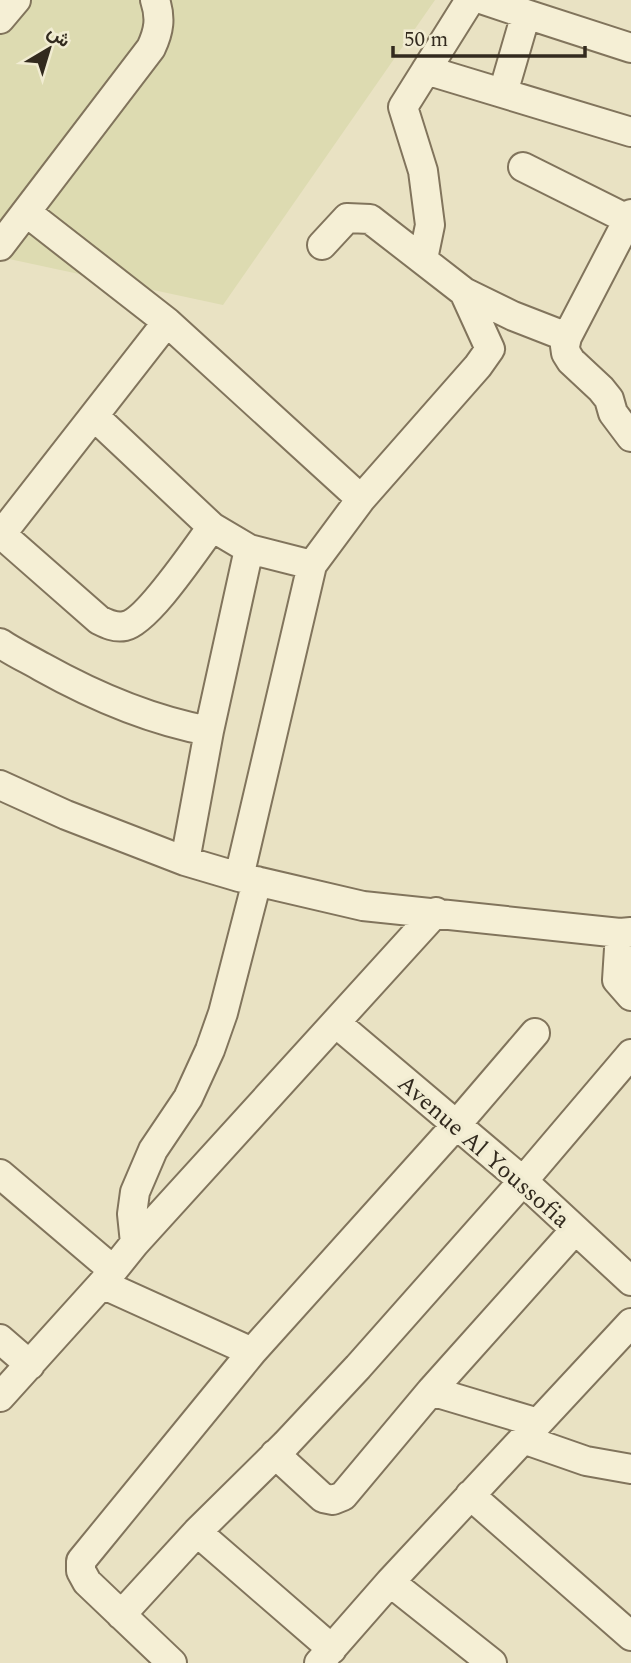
<svg xmlns="http://www.w3.org/2000/svg" width="631" height="1663" font-family="Spectral,Vazirmatn,serif">
<rect width="100%" height="100%" fill="#e9e2c3"/>
<path fill="#dddbb1" d="M0 0H435L223 305 0 257Z"/>
<g fill="none" stroke-linecap="round" stroke-linejoin="round">
<defs>
<path id="street" d="M484 0 526 14
M0 19 16 0
M426 70 631 132
M503 93 526 14 631 48
M523 167 631 221
M26 212 167 322 361 499 312 565 239 877
M631 214 567 337 565 346 566 353 571 361 601 389 609 399 613 413 631 437
M322 245 347 218 370 219 464 292 513 316 567 337
M0 246 151 48C159 31 161 18 155 0
M423 259 430 225 423 171 403 107 470 0
M95 417 212 527 249 549 312 565
M361 499 478 366 490 349 464 292
M0 533 99 620C107 624 115 628 125 626 148 621 196 548 212 527
M0 536 167 322
M0 643C13 652 28 659 42 667 94 696 150 720 209 731
M0 785 66 815 185 861 239 877 363 906 620 933 631 932
M185 861 209 731 249 549
M620 933 617 980 631 996
M336 1023 523 1181 631 1281
M0 1174 113 1270
M135 1243 436 912
M102 1284 252 1352
M0 1339 30 1365
M431 1391 538 1423
M0 1397 102 1284 135 1243 132 1214 135 1192 153 1150 188 1098 210 1050 223 1013 257 881
M523 1439 586 1461 631 1469
M275 1454 323 1498 333 1500 343 1496 431 1391 575 1230
M470 1495 631 1636
M197 1532 332 1649
M390 1582 492 1663
M121 1615 197 1532 286 1444 358 1367 523 1181 631 1054
M172 1663 87 1582 81 1571V1561L252 1352 457 1124 535 1033
M319 1663 390 1582 631 1323"/>
</defs>
<use href="#street" stroke="#81745c" stroke-width="32"/>
<use href="#street" stroke="#f5efd5" stroke-width="28"/>
</g>
<g text-anchor="middle" stroke-width="7" stroke-linejoin="round" paint-order="stroke">
<g font-size="24" fill="#322a1e" stroke="#f1ecd2">
<text transform="translate(484 1151) rotate(41)" y="8">Avenue Al Youssofia</text>
</g>
</g>
<g transform="translate(49 49) rotate(38)" stroke="#f1ecd2" stroke-width="5" paint-order="stroke">
<path d="M0-5L12 26L0 18L-12 26Z" fill="#322a1e"/>
<text y="-10" font-size="19" font-weight="bold" text-anchor="middle" fill="#322a1e">ش</text>
</g>
<path d="M393 46v10h192v-10" fill="none" stroke="#322a1e" stroke-width="3.5"/>
<text x="404" y="46" font-size="21" fill="#322a1e" stroke="#f1ecd2" stroke-width="5" paint-order="stroke">50 m</text>
</svg>
